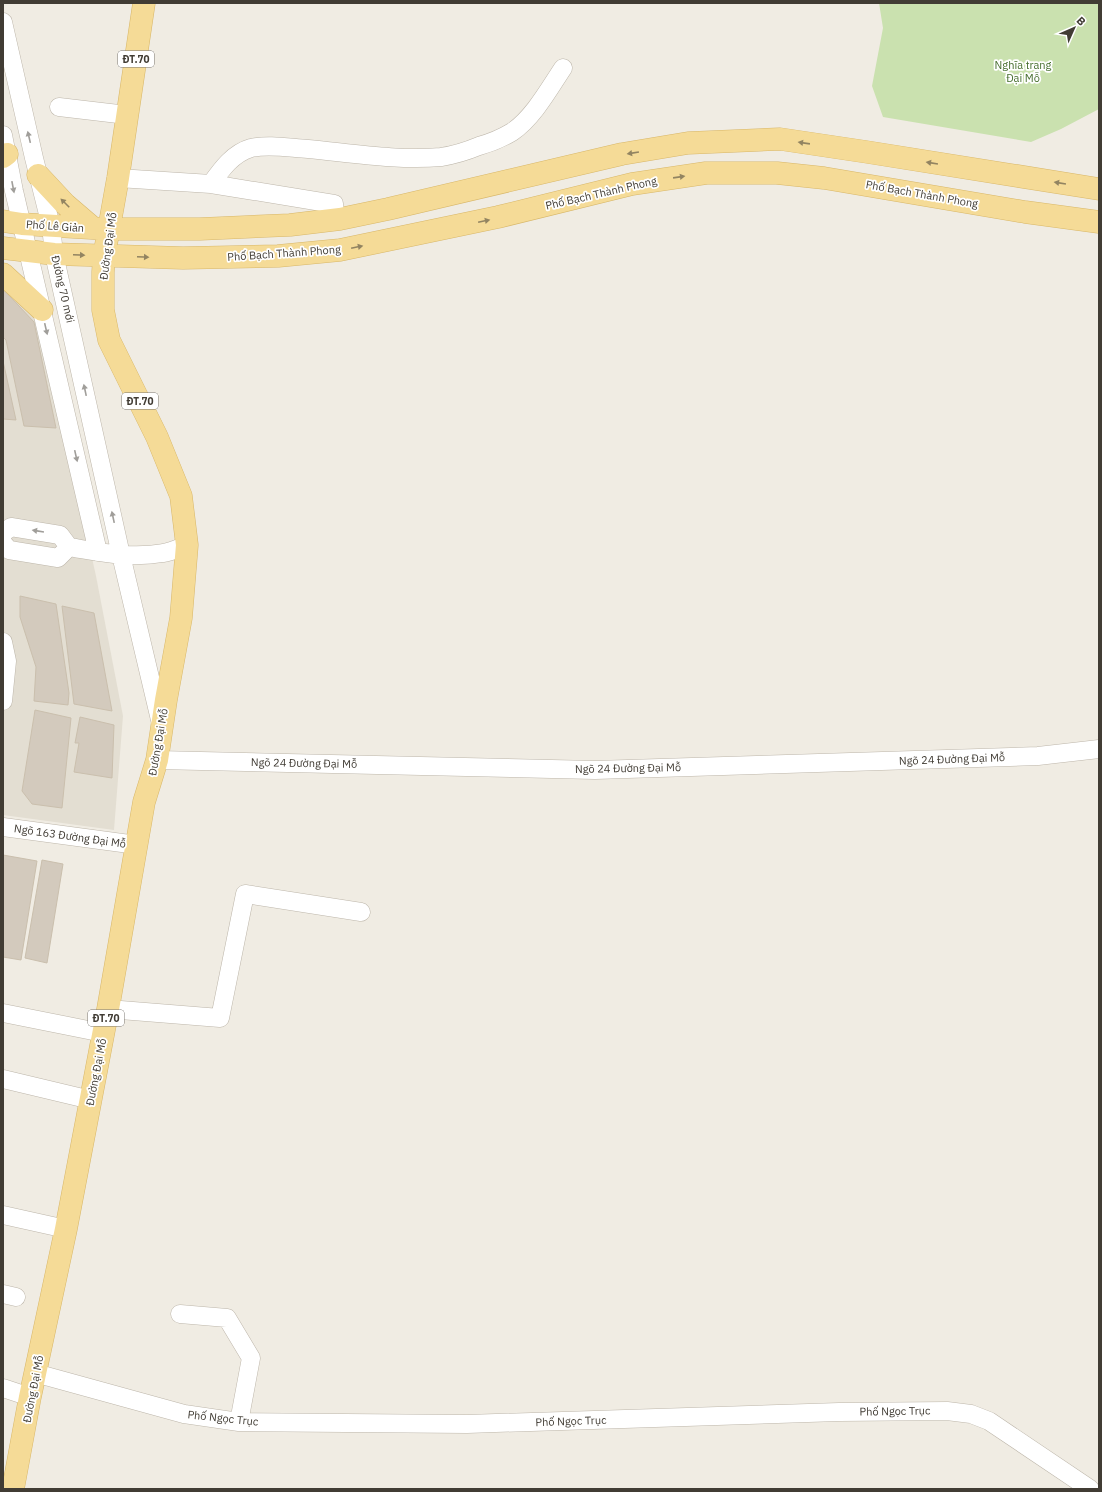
<svg xmlns="http://www.w3.org/2000/svg" width="1102" height="1492" font-family="'IBM Plex Sans',sans-serif">
<rect width="100%" height="100%" fill="#f0ece3"/>
<path fill="#e3ded2" d="M3 279 38 315 96 576 123 716 114 830 3 815Z"/>
<path fill="#cae1af" d="M879 3H1099V109L1061 129 1031 142 883 117 872 86 883 28Z"/>
<path fill="#d3cabd" stroke="#cabfad" d="M3 289 34 322 56 428 24 426 6 340 3 337Z
M3 361 16 420 3 419Z
M20 596 56 604 69 693 68 705 34 701 36 667 20 617Z
M62 606 94 613 112 711 74 704Z
M35 710 71 718 62 808 32 804 22 791Z
M80 717 114 725 112 778 74 772 79 743H75Z
M3 855 37 861 21 960 3 957Z
M42 860 63 864 47 963 25 958Z"/>
<g fill="none" stroke-linecap="round" stroke-linejoin="round">
<defs>
<path id="minor" d="M3 22 34 158 51 226 54 254 121 555 161 724
M59 107 127 115
M3 135 14 191 98 552
M118 178 211 184 334 204 335 212 340 219
M211 184C221 170 233 153 251 148 269 144 290 148 308 149 351 153 399 161 441 157 454 155 467 151 479 146 490 143 502 138 512 132 533 118 549 89 563 68
M3 533 11 527 60 535 69 547C100 552 131 559 163 553 171 552 179 548 187 545
M3 543 9 550 58 558 69 547
M3 642 7 661 3 701
M157 760 595 770 1038 756 1099 749
M3 827 137 845
M108 1009 220 1018 245 894 361 912
M3 1013 103 1033
M3 1079 91 1100
M3 1215 66 1229
M3 1294 16 1297
M180 1314 227 1318 251 1358 239 1422
M35 1373 184 1414 239 1422 467 1424 839 1412 947 1411 971 1414 989 1421 1090 1489
M3 1388 30 1397"/>
<path id="major" d="M3 157 7 154
M38 175 65 204 93 228
M3 221 22 224 108 229H200L290 225 340 219 388 209 622 154 688 143 780 139 867 152 1099 189
M3 248 54 254 183 258 278 256 340 250 498 217 632 184 706 173H777L824 178 1025 212 1099 222
M3 274 42 310
M13 1489 30 1397 66 1229 108 1009 144 802 157 760 166 700 181 618 187 545 181 496 157 437 109 340 103 310V272L104 256 118 178 144 3"/>
</defs>
<use href="#minor" stroke="#bdb6aa" stroke-width="19"/>
<use href="#major" stroke="#d8b769" stroke-width="23"/>
<use href="#minor" stroke="#fff" stroke-width="18"/>
<use href="#major" stroke="#f5db97" stroke-width="22"/>
</g>
<defs><path id="oneway-solid" d="M-6-.8H1V-3.2L6.5 0L1 3.2V.8H-6Z"/></defs>
<g fill="#a09e9a">
<use href="#oneway-solid" transform="translate(29 137) rotate(-103)"/>
<use href="#oneway-solid" transform="translate(13 187) rotate(79)"/>
<use href="#oneway-solid" transform="translate(46 329) rotate(77)"/>
<use href="#oneway-solid" transform="translate(85 390) rotate(-102)"/>
<use href="#oneway-solid" transform="translate(76 456) rotate(77)"/>
<use href="#oneway-solid" transform="translate(113 517) rotate(-102)"/>
<use href="#oneway-solid" transform="translate(38 531) rotate(-171)"/>
</g>
<g fill="#928461">
<use href="#oneway-solid" transform="translate(804 143) rotate(-172)"/>
<use href="#oneway-solid" transform="translate(633 153) rotate(171)"/>
<use href="#oneway-solid" transform="translate(932 163) rotate(-171)"/>
<use href="#oneway-solid" transform="translate(679 177) rotate(-8)"/>
<use href="#oneway-solid" transform="translate(1060 183) rotate(-171)"/>
<use href="#oneway-solid" transform="translate(65 203) rotate(-135)"/>
<use href="#oneway-solid" transform="translate(484 221) rotate(-12)"/>
<use href="#oneway-solid" transform="translate(357 247) rotate(-12)"/>
<use href="#oneway-solid" transform="translate(79 255) rotate(2)"/>
<use href="#oneway-solid" transform="translate(143 257) rotate(2)"/>
</g>
<g text-anchor="middle" stroke-width="3.5" stroke-linejoin="round" paint-order="stroke">
<g fill="#fff" stroke="#7a7671" stroke-width="1">
<rect x="118" y="51" width="36" height="16" rx="3"/>
<rect x="122" y="393" width="36" height="16" rx="3"/>
<rect x="88" y="1010" width="36" height="16" rx="3"/>
</g>
<g font-size="10" font-weight="bold" fill="#413c34">
<text x="136" y="63">ĐT.70</text>
<text x="140" y="405">ĐT.70</text>
<text x="106" y="1022">ĐT.70</text>
</g>
<g font-size="11" fill="#456d2d" stroke="#fff">
<text x="1023" y="69">Nghĩa trang<tspan x="1023" dy="13">Đại Mỗ</tspan></text>
</g>
<g font-size="11" fill="#413c34" stroke="#fff">
<text transform="translate(601 193) rotate(-13)" y="4">Phố Bạch Thành Phong</text>
<text transform="translate(922 194) rotate(10)" y="4">Phố Bạch Thành Phong</text>
<text transform="translate(55 226) rotate(4)" y="4">Phố Lê Giản</text>
<text transform="translate(108 246) rotate(-82)" y="4">Đường Đại Mỗ</text>
<text transform="translate(284 253) rotate(-4)" y="4">Phố Bạch Thành Phong</text>
<text transform="translate(63 289) rotate(77)" y="4">Đường 70 mới</text>
<text transform="translate(158 742) rotate(-80)" y="4">Đường Đại Mỗ</text>
<text transform="translate(952 759) rotate(-2)" y="4">Ngõ 24 Đường Đại Mỗ</text>
<text transform="translate(304 763) rotate(1)" y="4">Ngõ 24 Đường Đại Mỗ</text>
<text transform="translate(628 768) rotate(-1)" y="4">Ngõ 24 Đường Đại Mỗ</text>
<text transform="translate(70 836) rotate(8)" y="4">Ngõ 163 Đường Đại Mỗ</text>
<text transform="translate(96 1072) rotate(-79)" y="4">Đường Đại Mỗ</text>
<text transform="translate(33 1389) rotate(-79)" y="4">Đường Đại Mỗ</text>
<text transform="translate(895 1411) rotate(-1)" y="4">Phố Ngọc Trục</text>
<text transform="translate(223 1418) rotate(6)" y="4">Phố Ngọc Trục</text>
<text transform="translate(571 1421) rotate(-2)" y="4">Phố Ngọc Trục</text>
</g>
</g>
<rect width="1102" height="1492" fill="none" stroke="#413c34" stroke-width="8"/>
<g transform="translate(1074 28) rotate(45)" stroke="#ffffff" stroke-width="3" paint-order="stroke">
<path d="M0-3L7 15L0 10L-7 15Z" fill="#413c34"/>
<text y="-6" font-size="11" font-weight="bold" text-anchor="middle" fill="#413c34">B</text>
</g>
</svg>
